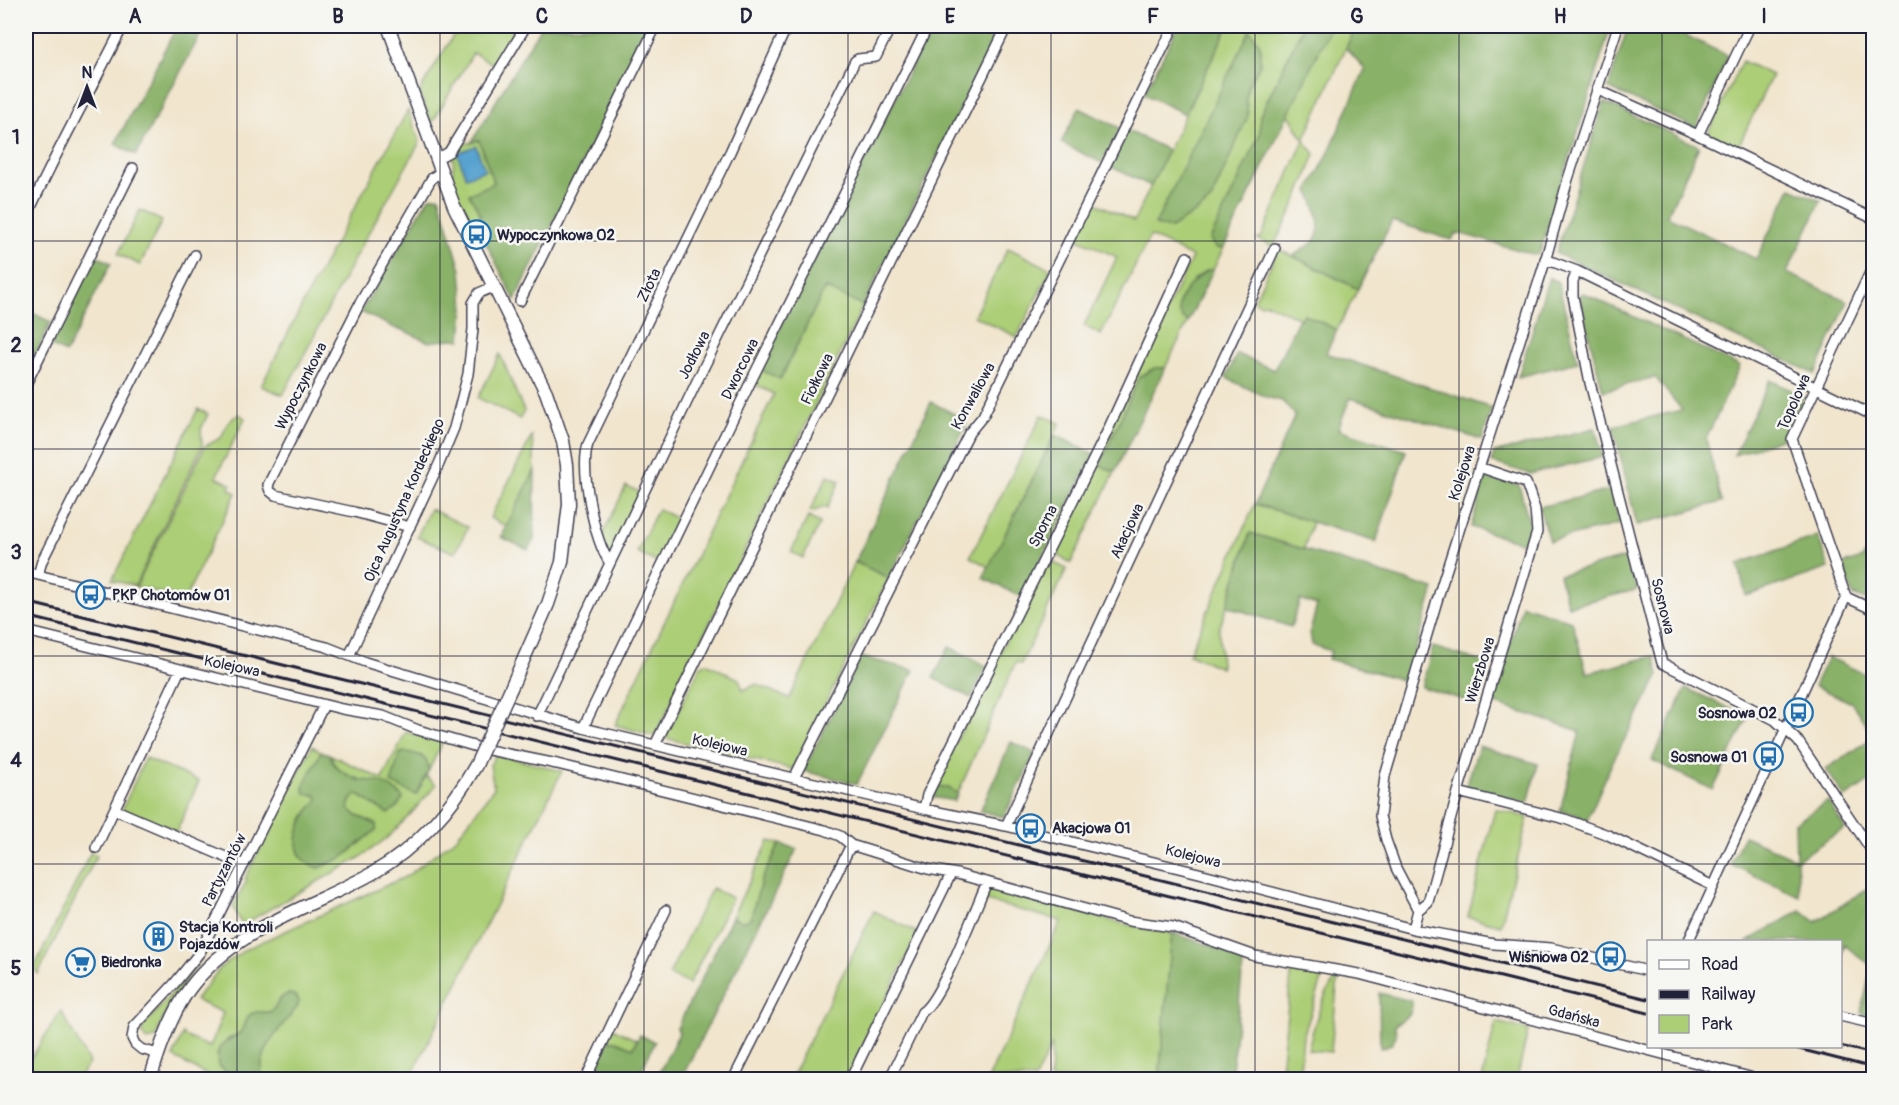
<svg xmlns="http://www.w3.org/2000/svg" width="1899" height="1105" font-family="Pangolin,sans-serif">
<rect width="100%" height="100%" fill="#f6f6f2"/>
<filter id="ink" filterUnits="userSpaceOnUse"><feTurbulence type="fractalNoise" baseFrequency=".0167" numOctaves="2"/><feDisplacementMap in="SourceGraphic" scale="12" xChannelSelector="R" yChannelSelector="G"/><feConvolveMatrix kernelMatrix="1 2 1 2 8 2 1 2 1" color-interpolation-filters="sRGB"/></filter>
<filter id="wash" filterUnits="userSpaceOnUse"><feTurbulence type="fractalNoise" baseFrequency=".008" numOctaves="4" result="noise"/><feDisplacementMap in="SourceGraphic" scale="24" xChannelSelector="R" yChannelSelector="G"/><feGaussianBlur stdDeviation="1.35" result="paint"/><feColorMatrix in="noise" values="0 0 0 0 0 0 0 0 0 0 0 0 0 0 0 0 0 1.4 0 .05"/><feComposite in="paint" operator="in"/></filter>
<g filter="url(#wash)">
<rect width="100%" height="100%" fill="#f1e5cd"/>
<path fill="#acce76" stroke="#677858" stroke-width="1.5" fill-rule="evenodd" d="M459 26H518L495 65 473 53 432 123 419 92Z
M1228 26H1303L1260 116V134L1215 247 1223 249 1213 270 1208 271 1193 280 1182 318 1188 322 1165 368H1154L1139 378 1100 465 1115 472 1071 563 1050 551 1192 257 1150 236 1101 335 1084 326 1117 257 1074 237 1092 201 1134 221ZM1250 31 1260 45V64L1248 86 1245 99 1247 116 1211 200 1202 208 1171 228 1155 225Z
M1331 26H1356L1304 140 1315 154C1303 189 1290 215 1273 247L1258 239 1261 238 1304 140 1288 113Z
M1742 61 1772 75 1737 149 1707 135Z
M408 110 420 142 361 246 283 395 261 386 314 282Z
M479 140 494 183 480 213 479 229C470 222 452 189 451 179 451 167 456 169 452 155L455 147Z
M140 210 162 221 140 265 118 254Z
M1008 248 1051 269 1017 337 974 316Z
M1278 249 1358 289 1337 330 1304 314 1301 319 1266 303 1260 304 1254 301Z
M825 288 863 306 655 736 615 725 774 394 752 383 759 369 781 379Z
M500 354 524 411 520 419 478 398Z
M198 409 208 414 201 429 202 446 135 586 112 580Z
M239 414 245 418 216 477 231 484 229 489 236 493 185 599 136 587 205 446 221 438 228 422Z
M1042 415 1060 423 989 567 970 557Z
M532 436 535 470 507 527 490 518Z
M828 475 840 481 827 508 824 507 812 512 810 511Z
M626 486 642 493 610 557 601 538Z
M1255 504 1312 522 1304 549 1250 533 1219 630 1221 668 1189 654Z
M430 509 468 527 455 553 417 537Z
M658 509 680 520 659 564 637 552Z
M808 517 820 523 803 558 791 552Z
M1046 559 1067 569 1021 664 1016 662 958 793 948 788 935 785Z
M855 562 889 578 792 769 665 738 701 665 706 663 739 679 743 690 757 684 789 699Z
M406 732 443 741 429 770 426 759 416 795 426 776 436 785 409 816 387 838 361 857 242 925 233 907 247 880 245 878 312 746 321 751 315 769 308 776 310 795H316L318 798C317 804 311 807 307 813 293 835 292 858 319 868L343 857 376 830V824L357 816 349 809V803L357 794 388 813 400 794C393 790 386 785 378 782 372 780 365 782 359 779 347 775 332 769 331 755L382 779Z
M496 754 562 771 410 1079H262C257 1049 281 1028 298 1006L282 997 272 1011 247 1017C246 1021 245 1028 242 1031 238 1035 230 1037 226 1041 210 1054 220 1071 234 1079H214L173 1057 183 1034 184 1036 210 1047 223 1013 195 1000 221 967 246 949 407 876 457 837 494 788 490 765Z
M145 758 199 781 176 833 165 825 161 826 122 810Z
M1495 809 1528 817 1501 925 1468 917Z
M769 841 780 844 762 879 751 917 746 921H741L732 917Z
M91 852 97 855 38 974 34 968Z
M988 886C1049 902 1109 924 1172 933L1159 1079H1050L1052 1044 1035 1079H988L1061 921 982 900Z
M712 888 732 898 689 984 669 975Z
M874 911 918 933 847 1079 790 1080Z
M205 950C200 964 190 974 182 986 170 1002 162 1018 156 1038L146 1040 142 1033 143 1027 197 963Z
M1292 967 1324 974 1303 1037 1299 1079H1280Z
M1338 977 1331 1052 1308 1050C1313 1028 1322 992 1338 977Z
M61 1011 89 1063 78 1079H48L26 1066Z
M1496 1022 1528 1030 1517 1079H1482Z
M612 1028 637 1040 633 1048C624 1046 617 1039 608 1040Z"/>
<path fill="#89b167" stroke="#566a51" stroke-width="1.5" d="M177 26H205L136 155 115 144Z
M541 26H650L515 300 479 229 480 213 469 194 494 183 479 140 471 143Z
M932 26H1002L863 306 825 288 780 379 759 369Z
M1178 26H1228L1185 114 1144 94Z
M1303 26H1331L1223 249 1215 247 1210 240 1260 134V116Z
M1356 26H1611L1540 252 1536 255 1462 234H1456L1451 240 1392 221 1358 289 1293 256C1299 252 1307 247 1313 242 1326 228 1314 206 1309 190L1327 156 1365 69 1346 48Z
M1628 26H1667L1728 56 1696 128 1608 88Z
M1250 30 1260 45V64L1248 86 1246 99 1248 116 1211 200 1202 208 1171 228 1155 225Z
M1604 102 1699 146 1667 216 1756 259 1791 188 1821 201 1787 273 1848 301 1815 374 1556 253Z
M1079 108 1120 128 1102 163 1061 143Z
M1126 130 1168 150 1151 186 1109 166Z
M439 196 461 270 464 308 461 340 451 339 429 342 400 329 399 330 361 312 429 197Z
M93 254 111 263 66 353 49 345Z
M1208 270H1213L1188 322C1164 307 1193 279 1208 270Z
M1549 277 1558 282 1578 362 1518 377Z
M1583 293 1740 366 1706 439 1722 502 1637 525 1613 426 1682 410 1655 377 1603 391 1579 296Z
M32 313 51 322 26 375V325Z
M1304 314 1337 330 1326 353 1492 408 1482 440 1350 398 1338 429 1406 451 1376 542 1255 504 1295 415 1282 401 1266 397 1226 378 1237 354 1274 370 1299 318 1301 319Z
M1154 368H1165L1115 472 1100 465 1139 377Z
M1770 380 1804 396 1784 438 1734 455Z
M931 402 964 419 966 425 889 578 855 562Z
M1595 428 1603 457 1530 474 1491 462 1494 453Z
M1055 435 1094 454 1022 597 983 578Z
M535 470 534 539 528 550 501 537Z
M1486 475 1519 485 1531 529 1526 544 1471 527Z
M1611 490 1620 524 1549 541 1539 507Z
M1250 533 1434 589 1406 681 1328 659 1331 651 1312 645 1310 632 1317 605 1300 600 1291 627 1227 606Z
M1873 535V603L1853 595 1843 564 1863 558Z
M1818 536 1829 568 1746 596 1738 564Z
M1628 557 1637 590 1568 606 1559 575Z
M1522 605 1572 621 1587 673 1654 656 1659 675 1612 763 1587 821 1577 815 1560 811 1580 731 1492 703Z
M949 647 987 666 971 698 933 678Z
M1433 647 1490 664 1477 704 1421 687Z
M861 657 914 670 857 784 803 771Z
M1828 657 1873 678V736L1852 703 1814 686Z
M1686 688 1748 717 1713 790 1652 760Z
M1873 738V779L1845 798 1826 769Z
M1011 742 1035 753 1004 817 980 811Z
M1479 746 1538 764 1528 803 1466 787Z
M321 751 331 755C332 769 347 775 359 780 363 781 369 780 374 781 383 782 397 790 403 798L397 807 388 814 357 794 349 803V809L357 816 376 824V830L343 857 319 868C290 860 294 834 307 813 311 807 316 804 318 798L316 795 306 794 303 788C308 774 316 766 321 751Z
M406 752C421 755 425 754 429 770L416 795 391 783 400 753Z
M935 785 948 788 958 793 954 801 930 797Z
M1828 801 1845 828 1797 860 1799 896 1730 864 1744 836 1796 859 1795 823Z
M780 844 797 849 681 1079H658L657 1077 679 1033 677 1028 732 917 741 921H746L751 917 762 879Z
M1873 885V1016L1861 1013 1872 966 1844 945 1841 959 1840 942 1748 941 1801 910 1816 922Z
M1172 933 1244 956 1231 1079 1159 1080Z
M1379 993 1412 1001C1414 1015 1405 1017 1395 1025L1396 1036 1392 1044 1380 1048Z
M288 994 294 995 299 1000 298 1006C281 1028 257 1049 262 1079H234L218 1065C213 1039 233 1043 243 1029 247 1023 246 1015 253 1013 259 1010 265 1014 272 1011L282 997Z
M640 1035 655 1042 637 1079 590 1080 608 1041H616L633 1048Z"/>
<path fill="#59a2d0" stroke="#3e6286" stroke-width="1.5" d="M476 146 485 170 466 177 457 153Z"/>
</g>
<g filter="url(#ink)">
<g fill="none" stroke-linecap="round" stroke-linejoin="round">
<defs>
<path id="minor" d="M1873 26H1874
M1598 90 1698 135 1874 219
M1698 135 1750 26
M436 159 449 152 526 26
M26 218C55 153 91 90 123 26
M1545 259 1577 271 1874 416
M1874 264 1792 439 1846 597 1874 610
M1577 271 1573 281V296L1590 383 1662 663 1775 720 1798 741 1874 854
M520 301 656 26
M26 384 133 168
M410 527 354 512 275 495 270 491 268 485 361 301 432 178 441 172
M610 563C594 541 580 469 588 444L730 152 787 26
M26 572 327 647 365 662 583 728 924 809 1006 826 1203 874 1413 929 1494 944 1551 948 1648 971
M38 575 42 561 195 255
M26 631 342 709 383 716 418 730 484 749 557 764 825 830 840 836 851 845 928 869 957 874 1129 921 1173 927 1255 956 1359 974 1761 1080
M350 654 439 464 454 428 468 374 473 329V303L479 293 493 287
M537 716 697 381 855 61 858 59 876 57 891 26
M583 728 752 379 928 26
M655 745 1007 26
M794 778 969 433 983 416 1174 26
M1458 792 1565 819 1608 835 1713 886
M924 809 927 795 1106 434 1187 257
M116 810 244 865
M1006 826 1275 248
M96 848 180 670
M1418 910 1428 902 1458 792 1537 532 1535 509 1526 483 1479 467
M1413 929 1418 910 1396 868 1386 840 1380 816 1385 776 1442 584 1544 265 1568 179 1618 26
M1688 942 1846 597
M1840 1016 1874 1024
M158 1054 141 1049 135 1044 132 1038 134 1027 174 984 200 952 324 705
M585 1080 666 910
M733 1080 851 845
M850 1080 951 874
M889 1080 922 1012C941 1000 976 907 987 882"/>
<path id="tertiary" d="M388 26 454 206 546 392 563 441 567 465 569 504 562 562 548 604 511 688
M150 1080C159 1049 171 1014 190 988 236 927 310 908 373 873 417 848 452 808 476 765"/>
</defs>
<use href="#minor" stroke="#413f51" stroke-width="12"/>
<use href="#tertiary" stroke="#413f51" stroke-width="15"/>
<use href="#minor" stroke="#fff" stroke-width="9"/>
<use href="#tertiary" stroke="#fff" stroke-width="12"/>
<path stroke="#22223b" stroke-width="3" d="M26 602 1648 999
M26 616 1648 1013
M1787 1046 1874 1068
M1840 1046 1874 1054"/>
<defs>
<path id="tertiary-bridge" d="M476 765 511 688"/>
</defs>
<use href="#tertiary-bridge" stroke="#413f51" stroke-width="15" stroke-linecap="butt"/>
<use href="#tertiary-bridge" stroke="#fff" stroke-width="12"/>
</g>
</g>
<path fill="none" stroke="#22223b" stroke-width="1.5" stroke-opacity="0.55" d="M237 26V1080M440 26V1080M644 26V1080M848 26V1080M1051 26V1080M1255 26V1080M1459 26V1080M1662 26V942M26 241H1874M26 449H1874M26 656H1874M26 864H1874M1662 1046V1080"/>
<defs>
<symbol id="bus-ring" viewBox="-11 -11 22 22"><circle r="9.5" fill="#f6f6f2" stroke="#1f6fb2" stroke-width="1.5"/><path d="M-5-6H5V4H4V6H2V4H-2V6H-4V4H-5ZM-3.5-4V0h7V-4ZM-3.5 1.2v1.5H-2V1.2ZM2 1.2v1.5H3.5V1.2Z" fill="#1f6fb2"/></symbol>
<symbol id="building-ring" viewBox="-11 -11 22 22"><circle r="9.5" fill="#f6f6f2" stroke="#1f6fb2" stroke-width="1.5"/><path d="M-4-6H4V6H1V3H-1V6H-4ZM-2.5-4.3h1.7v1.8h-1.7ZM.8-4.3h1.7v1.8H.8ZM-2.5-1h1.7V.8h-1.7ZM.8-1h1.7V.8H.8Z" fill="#1f6fb2"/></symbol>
<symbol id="supermarket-ring" viewBox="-11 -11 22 22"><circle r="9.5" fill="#f6f6f2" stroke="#1f6fb2" stroke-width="1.5"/><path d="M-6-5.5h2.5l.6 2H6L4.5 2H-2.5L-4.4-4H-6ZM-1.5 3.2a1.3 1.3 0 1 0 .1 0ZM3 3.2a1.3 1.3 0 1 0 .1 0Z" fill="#1f6fb2"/></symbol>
</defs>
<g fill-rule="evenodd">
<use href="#bus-ring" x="460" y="218" width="33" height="33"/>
<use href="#bus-ring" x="74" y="578" width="33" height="33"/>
<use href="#bus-ring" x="1782" y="696" width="33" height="33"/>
<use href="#bus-ring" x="1752" y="740" width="33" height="33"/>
<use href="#bus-ring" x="1014" y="812" width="33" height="33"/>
<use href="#building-ring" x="142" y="920" width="33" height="33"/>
<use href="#bus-ring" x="1594" y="940" width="33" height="33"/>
<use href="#supermarket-ring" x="64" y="946" width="33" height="33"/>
</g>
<g text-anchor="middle" stroke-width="5" stroke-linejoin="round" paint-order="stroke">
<g font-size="15" font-weight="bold" fill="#22223b" stroke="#f6f6f2" text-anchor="start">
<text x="497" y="240">Wypoczynkowa 02</text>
<text x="112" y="600">PKP Chotomów 01</text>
<text x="1777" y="718" text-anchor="end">Sosnowa 02</text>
<text x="1747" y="762" text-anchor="end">Sosnowa 01</text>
<text x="1052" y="833">Akacjowa 01</text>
<text x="179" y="932">Stacja Kontroli<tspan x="179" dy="17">Pojazdów</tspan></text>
<text x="1589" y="962" text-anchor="end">Wiśniowa 02</text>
<text x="101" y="967">Biedronka</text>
</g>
<g font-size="15" fill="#22223b" stroke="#f6f6f2">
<text transform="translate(649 285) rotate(-64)" y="5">Złota</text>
<text transform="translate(694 355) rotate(-63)" y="5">Jodłowa</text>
<text transform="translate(740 369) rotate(-64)" y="5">Dworcowa</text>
<text transform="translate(817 379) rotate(-64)" y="5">Fiołkowa</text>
<text transform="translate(301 386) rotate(-63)" y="5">Wypoczynkowa</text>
<text transform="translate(973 396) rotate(-61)" y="5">Konwaliowa</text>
<text transform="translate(1794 402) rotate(-66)" y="5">Topolowa</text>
<text transform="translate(1462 473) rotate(-72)" y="5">Kolejowa</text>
<text transform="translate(404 500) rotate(-66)" y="5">Ojca Augustyna Kordeckiego</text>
<text transform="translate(1043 526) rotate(-63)" y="5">Sporna</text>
<text transform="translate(1127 531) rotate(-65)" y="5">Akacjowa</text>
<text transform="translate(1663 606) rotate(76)" y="5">Sosnowa</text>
<text transform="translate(232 666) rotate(12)" y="5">Kolejowa</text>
<text transform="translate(1480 670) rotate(-73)" y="5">Wierzbowa</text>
<text transform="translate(720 745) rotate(13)" y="5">Kolejowa</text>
<text transform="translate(1193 856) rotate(14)" y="5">Kolejowa</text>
<text transform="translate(224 870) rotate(-63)" y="5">Partyzantów</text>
<text transform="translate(1574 1016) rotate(15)" y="5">Gdańska</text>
</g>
</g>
<rect width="1899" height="1105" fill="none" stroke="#f6f6f2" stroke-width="66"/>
<rect x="1647" y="940" width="195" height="108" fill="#f6f6f2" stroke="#a1a1a9" stroke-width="1.5"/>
<rect x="1659" y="960" width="30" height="9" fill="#ffffff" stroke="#a1a1a9" stroke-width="1.5"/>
<text x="1701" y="970" font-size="18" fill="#22223b">Road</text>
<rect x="1659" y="990" width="30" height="9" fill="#22223b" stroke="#a1a1a9" stroke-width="1.5"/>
<text x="1701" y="1000" font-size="18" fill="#22223b">Railway</text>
<rect x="1659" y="1015" width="30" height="18" fill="#acce76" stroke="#a1a1a9" stroke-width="1.5"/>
<text x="1701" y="1030" font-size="18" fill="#22223b">Park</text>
<g transform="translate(87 87)" stroke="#f6f6f2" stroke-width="4.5" paint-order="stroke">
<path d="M0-4.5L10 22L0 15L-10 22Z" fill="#22223b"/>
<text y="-9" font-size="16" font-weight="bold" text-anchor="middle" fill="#22223b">N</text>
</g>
<rect x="33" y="33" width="1833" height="1039" fill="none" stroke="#22223b" stroke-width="2"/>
<g font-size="20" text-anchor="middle" font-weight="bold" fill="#22223b">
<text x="135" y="23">A</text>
<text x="338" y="23">B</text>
<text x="542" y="23">C</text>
<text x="746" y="23">D</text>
<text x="950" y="23">E</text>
<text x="1153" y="23">F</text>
<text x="1357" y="23">G</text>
<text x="1560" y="23">H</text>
<text x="1764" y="23">I</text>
<text x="16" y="144">1</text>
<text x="16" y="352">2</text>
<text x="16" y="559">3</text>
<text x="16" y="767">4</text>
<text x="16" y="975">5</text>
</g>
</svg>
